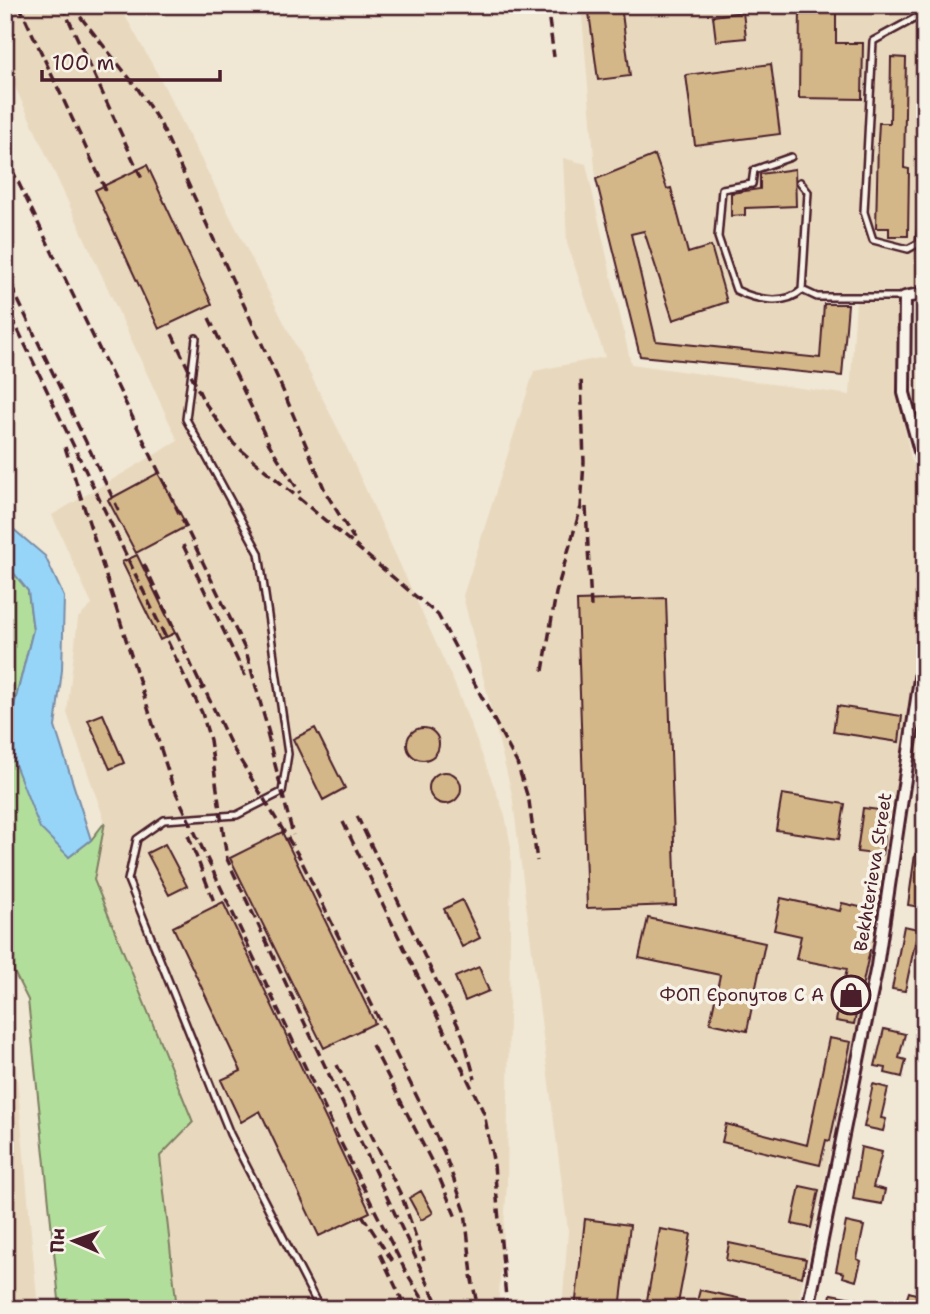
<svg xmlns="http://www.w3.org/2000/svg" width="930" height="1314" font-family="'Shantell Sans',sans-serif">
<rect width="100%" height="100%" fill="#f0e7d5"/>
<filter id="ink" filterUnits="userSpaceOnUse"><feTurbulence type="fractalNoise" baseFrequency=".0143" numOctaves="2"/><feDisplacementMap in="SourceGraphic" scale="14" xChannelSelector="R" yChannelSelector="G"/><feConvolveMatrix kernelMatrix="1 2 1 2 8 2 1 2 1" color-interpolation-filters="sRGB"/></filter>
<g filter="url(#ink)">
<path fill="#e8d9be" d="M5 5H119L161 80 339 431 456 687 505 815 511 847 507 1184 498 1309H177L160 1156 182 1091 94 880 105 822 67 713 78 618 92 605 52 515 178 441 5 65Z
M581 5H925V297L897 300 898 394 911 459 925 487V601L873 951 797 1309H562L568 1231 512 794 463 596 534 371 605 357 567 243 563 158 586 164 631 364 850 395 856 301H823L820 358 656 341 622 194 655 155 596 179Z
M5 968H7L38 1309H5Z"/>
<path fill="#b2de9b" stroke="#7e7e63" stroke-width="2" d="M5 562 28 591 33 630 11 718 69 857 91 840 105 822 94 880 193 1122 160 1156 177 1309H60L28 1000 5 954Z"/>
<path fill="#97d5f8" stroke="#788ca6" stroke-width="2" d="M5 522 45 556 64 597 62 670 55 727 91 840 69 857 40 828 14 762 11 718 33 630 28 591 5 562Z"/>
<path fill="#d4b788" stroke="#4a1f2b" stroke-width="2" d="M588 5H621L630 76 598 80Z
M800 5H836V43H863L862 99 799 98Z
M743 12 746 38 716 41 713 16Z
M891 57 906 58 904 168 909 169 908 236H889V228H876L878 141 879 123H890Z
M771 64 780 134 695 145 686 75Z
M655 155 667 189 671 188 688 253 711 246 727 302 673 320 644 231 631 234 656 341 820 358 824 304H848L842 376 640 356 596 179Z
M147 165 212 304 159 329 95 190Z
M795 169 796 206 745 208V215L731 216V193L760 189V174Z
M158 473 187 526 136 553 108 500Z
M137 555 175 633 160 640 122 562Z
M666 598 676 905 587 908 577 601Z
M837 706 902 716 899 742 833 732Z
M103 714 124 763 110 769 88 720Z
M315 728 345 788 323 800 293 739Z
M407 744a16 16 0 1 1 32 0a16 16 0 1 1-32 0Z
M429 788a16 16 0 1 1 32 0a16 16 0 1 1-32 0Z
M782 794 845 804 839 839 776 830Z
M863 808 888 811 882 855 857 852Z
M282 832 375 1023 324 1048 230 858Z
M165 844 187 886 169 895 147 853Z
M915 854 925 856V908L908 905Z
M781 898 840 911 842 903 873 910 864 949 870 950 854 1024 836 1021 847 969 796 959 801 936 774 930Z
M462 900 480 938 462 947 444 909Z
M223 902 370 1212 319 1236 260 1111 241 1122 221 1080 241 1071 173 927Z
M648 918 765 943 747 1031 710 1023 720 975 639 958Z
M904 926 918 929 905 991 892 989Z
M479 967 489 991 465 1001 455 977Z
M884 1029 905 1034 899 1058 906 1060 902 1077 885 1073 886 1068 875 1066Z
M829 1038 851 1042 830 1141 826 1140 820 1165 722 1142 726 1124 807 1145Z
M873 1084 888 1088 881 1118 886 1119 883 1131 864 1127Z
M861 1147 882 1152 873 1187 885 1190 882 1204 853 1199Z
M800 1186 819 1190 811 1228 792 1224Z
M421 1191 433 1213 421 1220 409 1198Z
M585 1219 630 1225 620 1309H575Z
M846 1222 864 1226 857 1259 861 1261 856 1281 843 1277 844 1273 836 1271Z
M660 1229 691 1234 677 1309H648L650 1300H647Z
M729 1243 806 1259 802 1277 726 1260Z
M700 1290 770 1305V1309H695Z
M909 1292 925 1297V1309L905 1304Z
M831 1294 858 1299 856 1309 829 1306Z"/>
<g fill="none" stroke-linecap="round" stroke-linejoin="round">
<defs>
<path id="service" d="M921 5 925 178
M921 15 873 41 864 212 873 240 908 249 919 243 925 202
M791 157 754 170 752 184 722 189 718 237 736 290C756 300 785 306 802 290
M800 182 808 192 802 290 817 297H905
M196 338 186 419 259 553 288 754 282 792 237 815 164 820 137 839 128 880 230 1134 320 1309"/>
<path id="minor" d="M925 293 905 297 904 393 925 469
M808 1309 877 966 925 645"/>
</defs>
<use href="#service" stroke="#4a1f2b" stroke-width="10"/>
<use href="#minor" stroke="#4a1f2b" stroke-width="16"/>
<use href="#service" stroke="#f7f3e8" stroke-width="5"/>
<use href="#minor" stroke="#f7f3e8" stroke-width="10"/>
<path stroke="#4a1f2b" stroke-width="3.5" stroke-dasharray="10 5" stroke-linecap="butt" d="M19 5 108 195
M62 5 142 179
M71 5 138 89 161 125 279 381 326 493 354 539
M547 5 554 57
M5 155 246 651 271 741
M5 273 119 511
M5 303 202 713 210 740 227 859 440 1309
M209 318 269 444 300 493
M172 334 203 400 234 444 438 615 517 763 529 801 537 861
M65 447 172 784 341 1143 406 1272 429 1309
M586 507 591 607
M183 545 246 678
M144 564 203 690
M543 671 556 593 581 507 584 462 581 377
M200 680 231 745 300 858 444 1152 465 1211 473 1284
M267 733 293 835
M357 816 463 1036 475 1079
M343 822 484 1113 494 1165 507 1309
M188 835 216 907
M372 1045 437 1172 457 1220
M337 1065 402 1197 424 1260
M362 1215 393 1262
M380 1254 403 1302
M471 1275 478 1309"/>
</g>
</g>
<defs>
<symbol id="shop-ring" viewBox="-11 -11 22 22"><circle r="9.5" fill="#f7f3e8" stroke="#4a1f2b" stroke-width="1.5"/><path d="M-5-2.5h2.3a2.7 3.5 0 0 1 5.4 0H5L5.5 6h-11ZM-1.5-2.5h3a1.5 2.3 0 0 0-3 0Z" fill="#4a1f2b"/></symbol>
</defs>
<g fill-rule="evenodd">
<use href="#shop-ring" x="829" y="973" width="44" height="44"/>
</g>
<g text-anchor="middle" stroke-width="7" stroke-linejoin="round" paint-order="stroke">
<g font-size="18" fill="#4a1f2b" stroke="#f7f3e8">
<text transform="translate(873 872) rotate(-81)" y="6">Bekhterieva Street</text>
</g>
<g font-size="18" fill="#4a1f2b" stroke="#f7f3e8" text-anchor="end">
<text x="824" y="1001">ФОП Єропутов С А</text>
</g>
</g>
<rect width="930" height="1314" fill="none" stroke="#f7f3e8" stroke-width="28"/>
<rect x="14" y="14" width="902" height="1286" fill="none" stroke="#4a1f2b" stroke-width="2.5" filter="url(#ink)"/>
<g transform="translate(74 1241) rotate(272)" stroke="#f7f3e8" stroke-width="5" paint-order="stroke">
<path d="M0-5L12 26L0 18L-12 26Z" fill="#4a1f2b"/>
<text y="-10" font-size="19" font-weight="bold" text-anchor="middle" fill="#4a1f2b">Пн</text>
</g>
<path d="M42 70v10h178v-10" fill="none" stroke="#4a1f2b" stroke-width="3.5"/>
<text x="52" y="70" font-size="21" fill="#4a1f2b" stroke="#f7f3e8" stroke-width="5" paint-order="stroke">100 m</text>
</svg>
